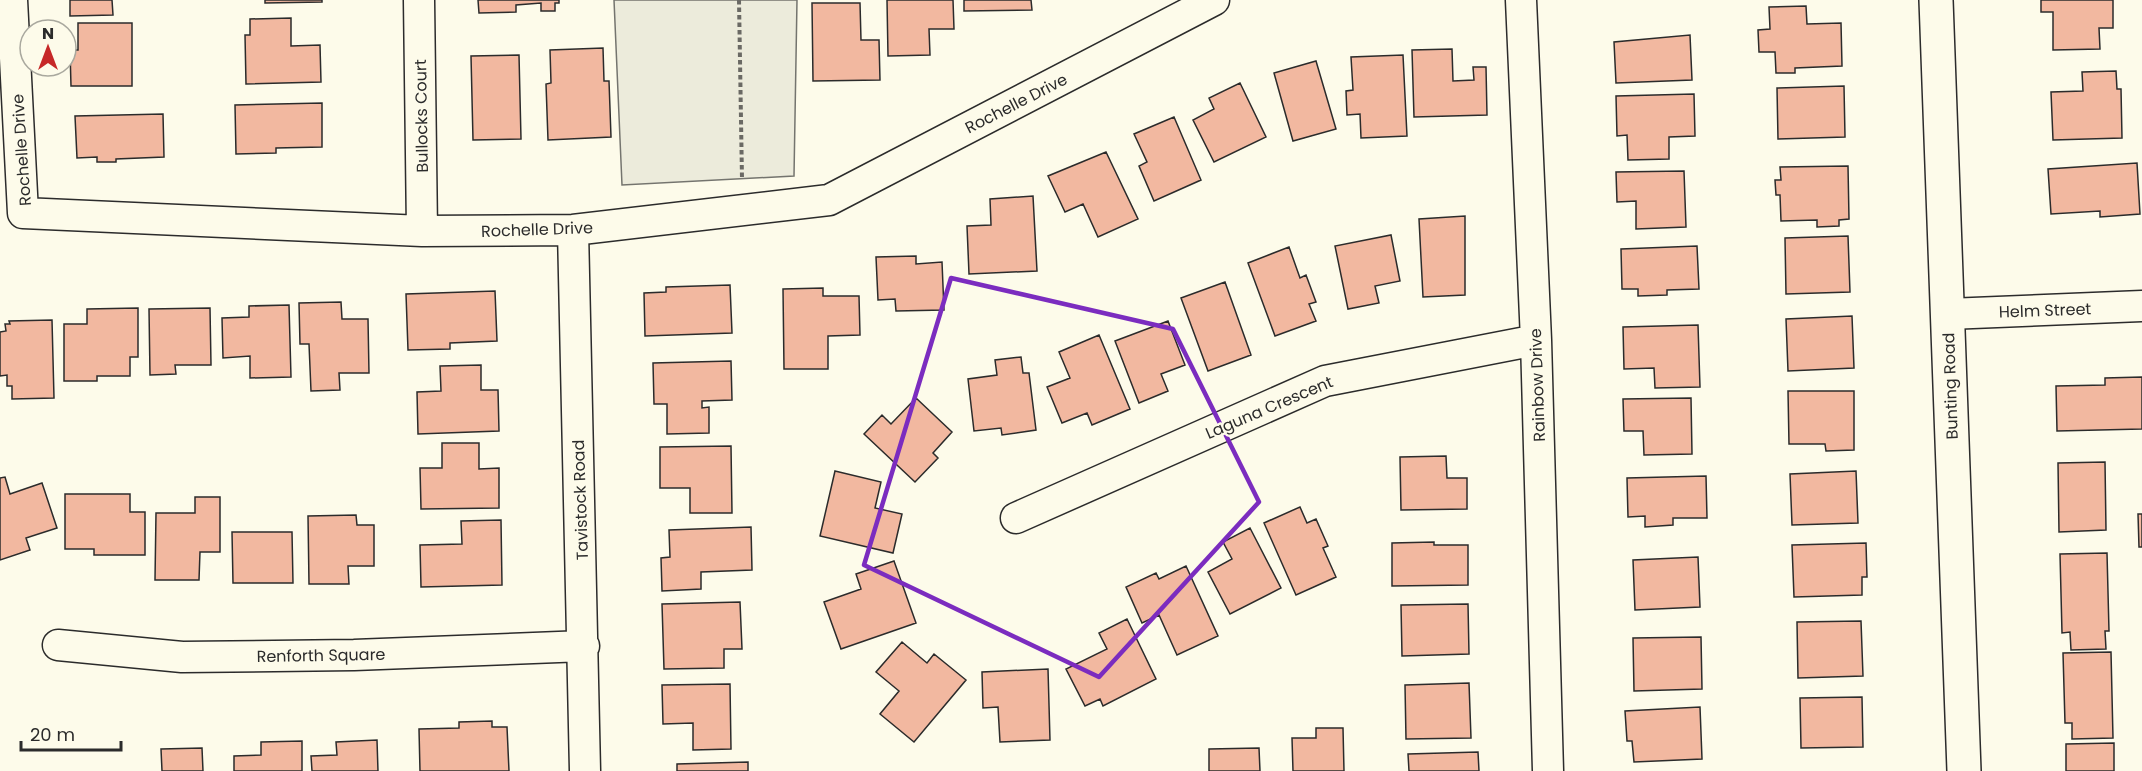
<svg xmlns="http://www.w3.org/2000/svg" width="2142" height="771" font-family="Poppins,sans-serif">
<rect width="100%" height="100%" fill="#fdfbea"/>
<path fill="#ecebdb" stroke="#74746e" stroke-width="1.5" d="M614 0H797L794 176 622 185Z"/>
<path fill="#f2b8a0" stroke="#2b2b2b" stroke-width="1.5" d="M70 0H112L113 15 70 16Z
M265 0H322V2L265 3Z
M478 0H559V3H555V11H541V3L516 5V12L479 13Z
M887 0H953L954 29H929L930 55 888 56Z
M964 0H1031L1032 10 964 11Z
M2041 0H2113V28H2099L2100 49 2053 50V12H2041Z
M812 3H860L861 40H879L880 80 813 81Z
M1806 6 1807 24 1841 23 1842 66 1795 68V73H1776L1775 52H1759L1758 30 1770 29 1769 7Z
M291 18V46L320 45 321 82 246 84 245 35H250V19Z
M78 23H132V86H71L70 50H78Z
M1690 35 1692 80 1616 83 1614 42Z
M603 48 604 81H609L611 137 548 140 546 84 551 83 550 50Z
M1452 49 1453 81 1474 80 1473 67H1486L1487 115 1414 117 1412 50Z
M519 55 521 139 473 140 471 56Z
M1403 55 1407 136 1361 138 1360 114 1347 115 1346 91 1353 90 1351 57Z
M1316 61 1336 129 1293 141 1274 73Z
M2116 71 2117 89H2121L2122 138 2053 140 2051 92 2083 91 2082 72Z
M1240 83 1266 137 1214 162 1193 120 1214 109 1209 98Z
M1844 86 1845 137 1778 139 1777 88Z
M1694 94 1695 136 1669 137V159L1628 160 1627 135 1617 136 1616 96Z
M322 103V147L276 148V153L236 154 235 105Z
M163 114 164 157 116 159V162H97V157L77 158 75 116Z
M1174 117 1201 180 1154 201 1139 166 1147 162 1134 134Z
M1106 152 1138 219 1098 237 1083 204 1065 212 1048 176Z
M2137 163 2140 214 2100 217V211L2051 214 2048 169Z
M1848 166 1849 219 1839 220V226L1817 227V220L1781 221 1780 195H1776L1775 180H1781L1780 167Z
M1684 171 1686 227 1636 229V201L1617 202 1616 172Z
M1033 196 1037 271 969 274 967 226 991 225 990 199Z
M1465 216V295L1423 297 1419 219Z
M1391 235 1400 281 1375 286 1379 303 1348 309 1335 246Z
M1848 236 1850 292 1786 294 1785 238Z
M1697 246 1699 289 1667 290V295L1638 296V289H1622L1621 249Z
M1289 247 1300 278 1306 275 1316 302 1309 304 1316 321 1275 336 1248 263Z
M916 256V264L942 262 944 310 896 311 895 299 878 300 876 257Z
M1225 282 1251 355 1208 371 1181 298Z
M730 285 732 333 645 336 644 293 666 292V287Z
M823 288V296H859L860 335 828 336V369H784L783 289Z
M495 291 497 341 450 343V349L408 350 406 294Z
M341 302 342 319H368L369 373H339L340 390 311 391 309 344H300L299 303Z
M289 305 291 377 250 378V356L223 358 222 318 249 317V306Z
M138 308V357H130V376H97V381H64V324H87V309Z
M210 308 211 365H175L176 374 150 375 149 309Z
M1852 316 1854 368 1788 371 1786 319Z
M52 320 54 398 12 399V386H7V375L0 376V332L6 331 5 324H10L9 321Z
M1168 321 1185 365 1161 374 1168 391 1139 403 1115 341Z
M1698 325 1700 387 1655 388 1654 368 1624 369 1623 327Z
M1099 335 1130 409 1092 425 1087 413 1062 423 1047 387 1070 378 1059 352Z
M1021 357 1023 373H1029L1036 430 1002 435 1001 428 974 431 968 379 997 375 995 360Z
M731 361 732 400 702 401V408L709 407V433L667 434V404H654L653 363Z
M481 365V390H498L499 431 418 434 417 392 441 391 440 366Z
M2142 377V429L2057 431 2056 386 2105 385V378Z
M1788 391H1854V450L1826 451 1825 444H1789Z
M916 398 952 432 933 453 938 458 915 482 864 434 882 415 891 424Z
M1691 398 1692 454 1644 455 1643 431H1624L1623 399Z
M442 443H479V469L499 468V508L421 509 420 468H442Z
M731 446 732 513H690V488H660V447Z
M1446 456 1447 478H1467V509L1401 510 1400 457Z
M2105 462 2106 530 2059 532 2058 463Z
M835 471 881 482 875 508 902 514 893 553 820 536Z
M1856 471 1858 523 1792 525 1790 474Z
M1706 476 1707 518H1673V525L1645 527V516L1628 517 1627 478Z
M5 477 10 494 42 483 57 528 26 538 30 550 0 560V478Z
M65 494H130V512H145V555H94V549H65Z
M195 497H220V552H200L199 580H155L156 513H195Z
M1300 507 1307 523 1316 519 1328 546 1323 548 1336 577 1296 595 1264 523Z
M2138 514H2142V547H2139Z
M356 515 357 525H374V566H348L349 584H309L308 516Z
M501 520 502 585 421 587 420 545 462 544 461 521Z
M751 527 752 570 701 572V589L662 591 661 558 670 557 669 530Z
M1250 528 1281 588 1230 614 1208 572 1232 559 1223 542Z
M232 532H292L293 583H233Z
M1434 542V545H1468V585L1392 586V543Z
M1866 543 1867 577H1862V595L1794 597 1792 545Z
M2107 553 2109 631H2105L2106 649 2071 650 2070 632 2062 633 2060 554Z
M1698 557 1700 607 1635 610 1633 560Z
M894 561 916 623 841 649 824 602 861 589 856 574Z
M1186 566 1218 636 1177 655 1159 615 1142 623 1126 587 1156 573 1159 579Z
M740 602 742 649H724V668L664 669 662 604Z
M1468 604 1469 654 1402 656 1401 605Z
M1127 619 1156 679 1103 706 1100 699 1085 706 1066 669 1107 649 1099 633Z
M1861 621 1863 676 1798 678 1797 622Z
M1701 637 1702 689 1634 691 1633 638Z
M902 642 927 663 934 654 966 680 914 742 880 714 899 691 876 672Z
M2111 652 2113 738 2072 739V723H2065L2063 653Z
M1048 669 1050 740 1000 742 998 707 983 708 982 672Z
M1469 683 1471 738 1406 739 1405 685Z
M730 684 731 749 693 750V723L663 724 662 685Z
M1862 697 1863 747 1801 748 1800 698Z
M1700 707 1702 759 1634 762 1632 741H1627L1625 711Z
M492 721V727H507L509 771H420L419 729 459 728V722Z
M1316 728H1343L1344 771H1293L1292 738H1316Z
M377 740 378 771H312L311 756 337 755 336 742Z
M302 741V771H234V756L261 755V742Z
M2114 743V771H2066V744Z
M202 748 203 771H162L161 749Z
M1259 748 1260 771H1209V749Z
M1478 752 1479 771H1409L1408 754Z
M748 762V771H677V764Z"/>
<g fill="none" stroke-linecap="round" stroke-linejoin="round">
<defs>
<path id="street" d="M12 0 23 213 422 231 573 230 829 200 1214 0
M419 0 422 231
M1521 0 1536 340 1548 771
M573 230 585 771
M1948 314 2142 306
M1016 518 1325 381 1536 340
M58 645 182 657 354 655 584 646"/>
<path id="secondary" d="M1936 0 1964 771"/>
</defs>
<use href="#street" stroke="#2b2b2b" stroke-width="33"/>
<use href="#secondary" stroke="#2b2b2b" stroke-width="36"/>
<path stroke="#6a6964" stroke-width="4" stroke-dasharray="4.5 3" stroke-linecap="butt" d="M739 0 742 179"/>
<use href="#street" stroke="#fdfbea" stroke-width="30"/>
<use href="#secondary" stroke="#fdfbea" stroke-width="33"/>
</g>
<path fill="none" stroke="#7b2cbf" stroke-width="4.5" stroke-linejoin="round" d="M951 278 1173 329 1259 502 1099 677 864 565Z"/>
<g text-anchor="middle" stroke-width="4.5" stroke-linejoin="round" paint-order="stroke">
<g font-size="16" fill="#2b2b2b" stroke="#fdfbea">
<text transform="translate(1016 103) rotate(-27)" y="6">Rochelle Drive</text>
<text transform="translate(421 116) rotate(-91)" y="6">Bullocks Court</text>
<text transform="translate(21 150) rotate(-94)" y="6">Rochelle Drive</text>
<text transform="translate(537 229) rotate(-2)" y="6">Rochelle Drive</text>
<text transform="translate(2045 310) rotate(-2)" y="6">Helm Street</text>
<text transform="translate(1537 385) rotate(-92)" y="6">Rainbow Drive</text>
<text transform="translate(1950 386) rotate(-92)" y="6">Bunting Road</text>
<text transform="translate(1269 407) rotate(-23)" y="6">Laguna Crescent</text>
<text transform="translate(580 500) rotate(-92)" y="6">Tavistock Road</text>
<text transform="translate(321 655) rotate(-1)" y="6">Renforth Square</text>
</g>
</g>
<g transform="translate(48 48)"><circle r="28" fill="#fdfbea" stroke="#a9a89e" stroke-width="1.5"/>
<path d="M0-4.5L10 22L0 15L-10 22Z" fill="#c62828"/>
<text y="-9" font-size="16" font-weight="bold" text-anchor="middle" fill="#2b2b2b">N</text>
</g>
<path d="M21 741v9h100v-9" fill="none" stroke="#2b2b2b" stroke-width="3"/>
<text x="30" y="741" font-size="18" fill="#2b2b2b" stroke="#fdfbea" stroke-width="4.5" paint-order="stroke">20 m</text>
</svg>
